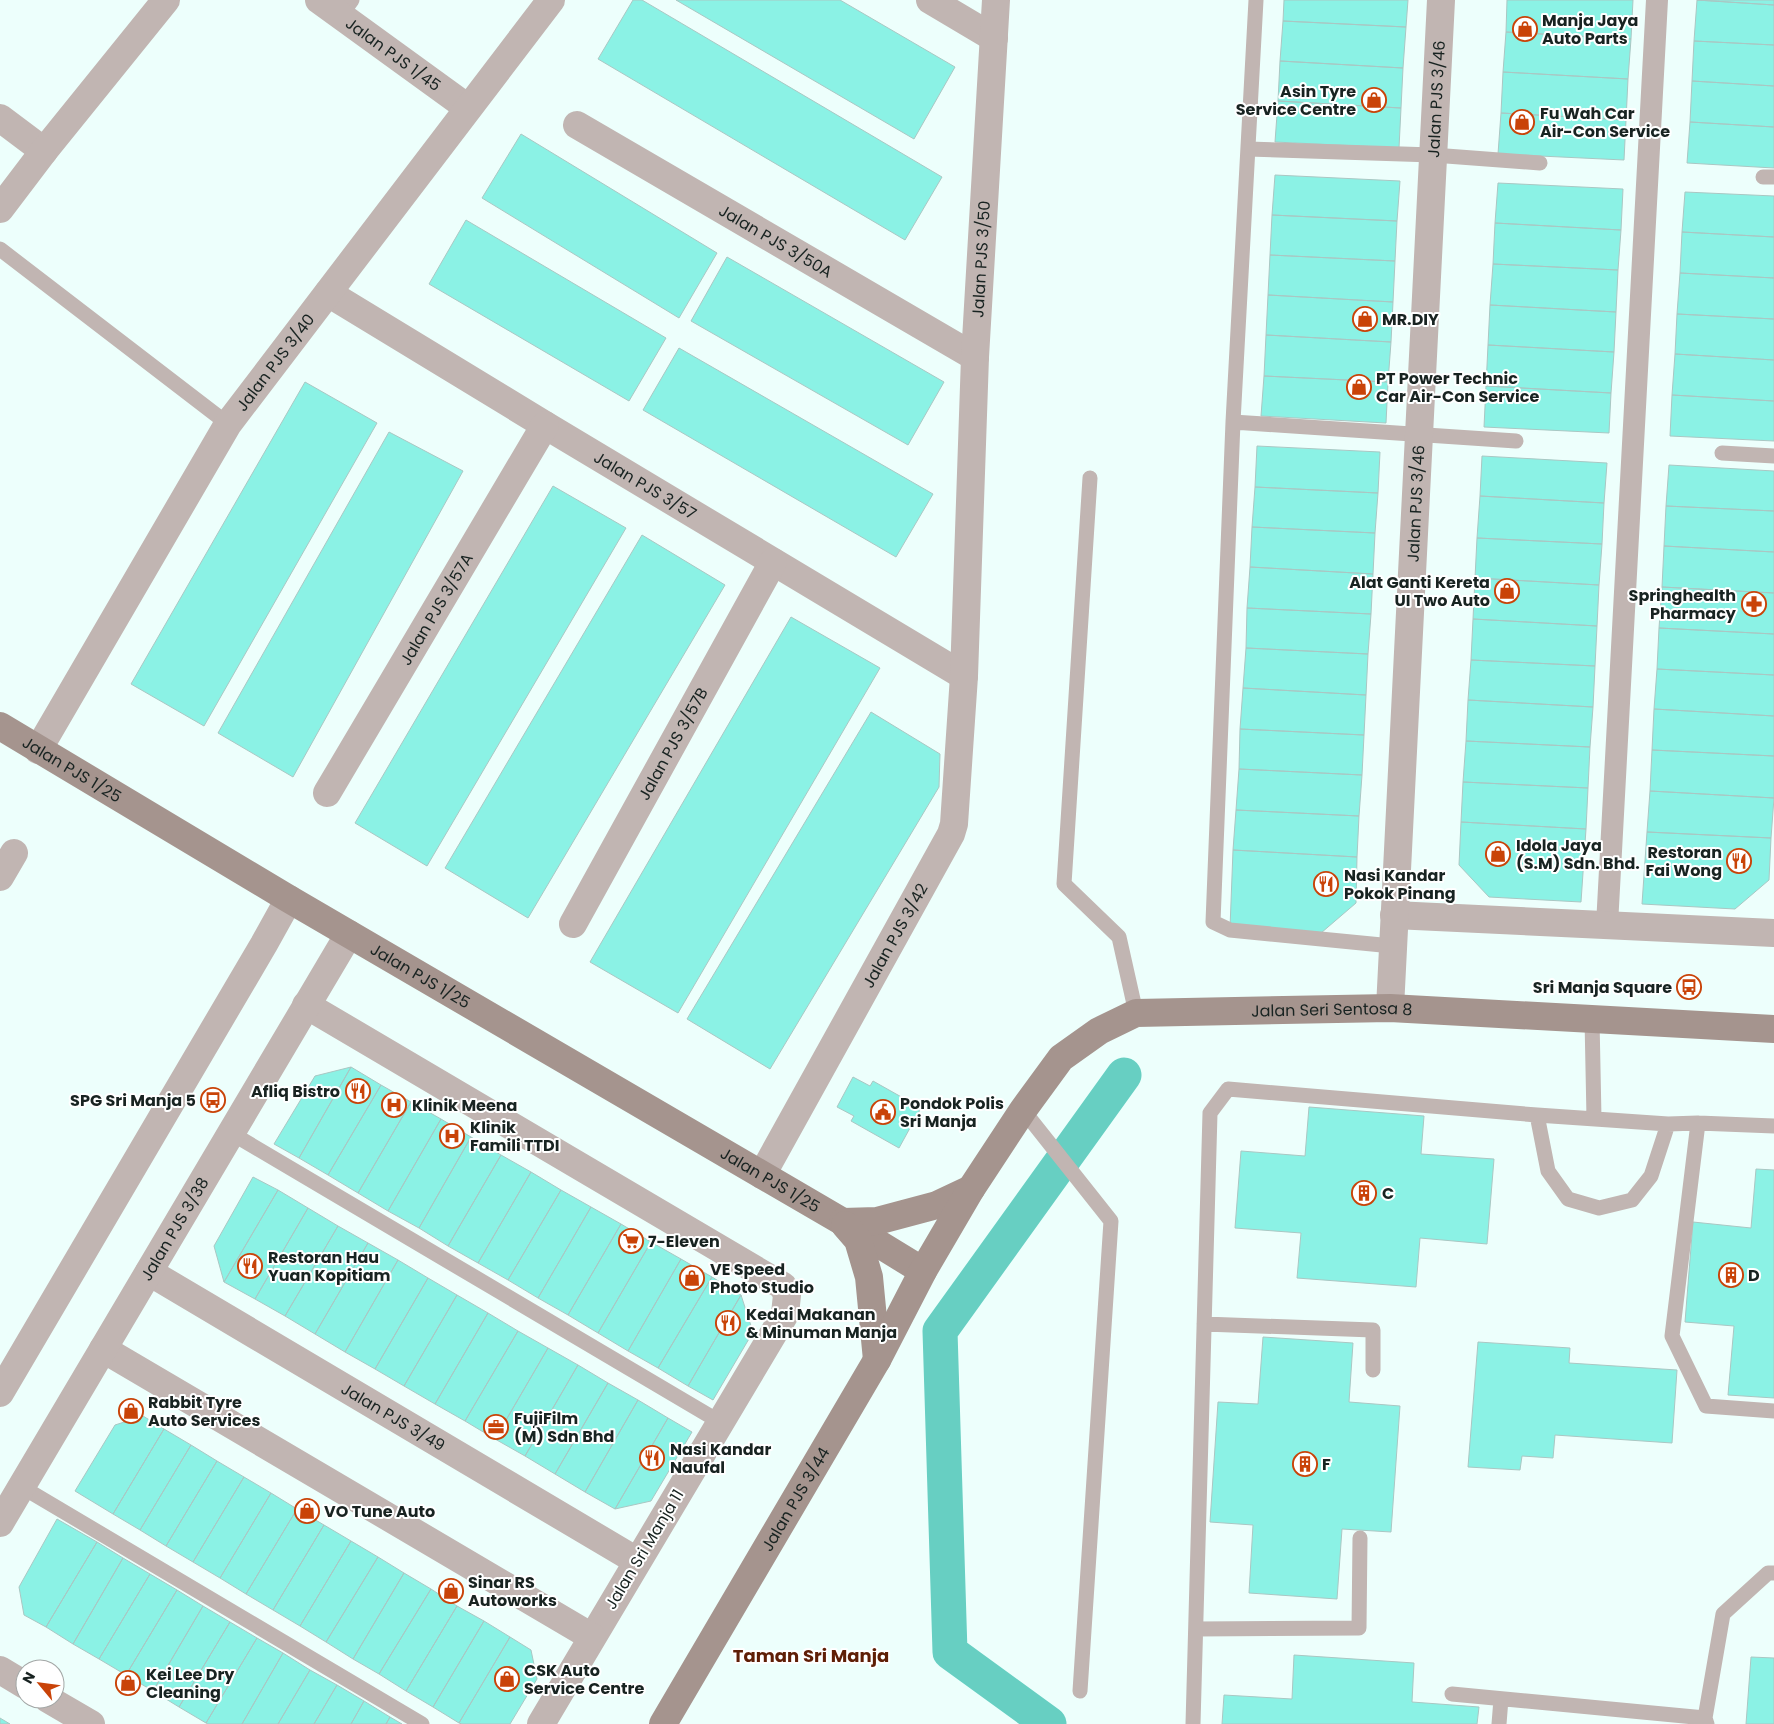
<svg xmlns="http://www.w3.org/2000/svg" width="1774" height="1724" font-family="Poppins,sans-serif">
<rect width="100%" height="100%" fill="#edfffc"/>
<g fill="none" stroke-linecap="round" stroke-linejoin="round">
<path stroke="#67cfc2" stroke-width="35" d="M1049 1724 950 1652 940 1331 1124 1075"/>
</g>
<path fill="#8bf2e5" stroke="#aac7c3" d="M633 0H642L942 177 905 240 598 59Z
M676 0H840L955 67 914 139Z
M1284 0H1408L1406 27 1283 21Z
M1507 0H1633L1631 39 1506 32Z
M1697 0H1774V5Z
M1697 0 1774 5V45L1694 41Z
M1283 21 1406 27 1403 68 1280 61Z
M1506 32 1631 39 1628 79 1503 72Z
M1694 41 1774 45V86L1692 81Z
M1280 61 1403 68 1401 108 1278 101Z
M1503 72 1628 79 1626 120 1501 113Z
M1692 81 1774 86V127L1690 122Z
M1278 101 1401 108 1399 148 1275 142Z
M1501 113 1626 120 1624 160 1498 154Z
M1690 122 1774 127V168L1687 163Z
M521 134 717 253 679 318 482 198Z
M1275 175 1400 181 1397 221 1272 215Z
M1498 183 1623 189 1621 230 1495 223Z
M1685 192 1774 196V237L1682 232Z
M1272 215 1397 221 1395 261 1270 255Z
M466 220 666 338 629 401 429 284Z
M1495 223 1621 230 1618 270 1493 264Z
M1682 232 1774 237V278L1680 273Z
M1270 255 1395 261 1393 302 1268 295Z
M727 257 944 382 908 445 691 321Z
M1493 264 1618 270 1616 312 1490 305Z
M1680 273 1774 278V319L1677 314Z
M1268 295 1393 302 1391 342 1266 335Z
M1490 305 1616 312 1614 352 1488 345Z
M1677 314 1774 319V360L1675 354Z
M1266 335 1391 342 1388 382 1264 376Z
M1488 345 1614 352 1611 393 1486 386Z
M679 348 933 494 896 557 643 410Z
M1675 354 1774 360V401L1672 395Z
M1264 376 1388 382 1386 423 1261 416Z
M305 382 377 423 204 726 131 684Z
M1486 386 1611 393 1609 433 1484 427Z
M1672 395 1774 401V441L1670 436Z
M389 432 463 471 293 777 218 733Z
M1257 446 1380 452 1378 493 1255 487Z
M1482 456 1607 463 1604 503 1480 496Z
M1669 465 1774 471V511L1666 506Z
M553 486 626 528 427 866 355 823Z
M1255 487 1378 493 1375 533 1252 527Z
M1480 496 1604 503 1602 544 1477 538Z
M1666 506 1774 511V552L1664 546Z
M1252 527 1375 533 1373 574 1250 567Z
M642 535 725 585 528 918 445 868Z
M1477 538 1602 544 1599 585 1475 578Z
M1664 546 1774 552V593L1662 587Z
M1250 567 1373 574 1371 614 1247 608Z
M1475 578 1599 585 1597 626 1473 619Z
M1662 587 1774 593V634L1659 628Z
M1247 608 1371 614 1368 654 1246 648Z
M791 617 880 668 678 1013 590 962Z
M1473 619 1597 626 1595 666 1471 660Z
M1659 628 1774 634V675L1657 669Z
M1246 648 1368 654 1366 695 1243 688Z
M1471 660 1595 666 1593 707 1468 700Z
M1657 669 1774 675V716L1654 709Z
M1243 688 1366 695 1364 735 1240 729Z
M1468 700 1593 707 1590 747 1466 741Z
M1654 709 1774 716V756L1652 750Z
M871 712 940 754 939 787 770 1069 687 1019Z
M1240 729 1364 735 1362 775 1239 769Z
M1466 741 1590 747 1588 788 1463 782Z
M1652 750 1774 756V798L1650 791Z
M1239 769 1362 775 1359 816 1236 810Z
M1463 782 1588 788 1586 829 1461 822Z
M1650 791 1774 798 1771 838 1647 832Z
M1236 810 1359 816 1357 857 1233 850Z
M1461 822 1586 829 1581 902 1489 897 1459 865Z
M1647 832 1771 838 1769 880 1735 909 1642 904Z
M1233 850 1357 857 1356 903 1321 933 1230 928Z
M351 1067 299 1158 274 1144 315 1076Z
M351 1067 381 1085 328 1175 299 1158Z
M853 1077 870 1086 873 1081 921 1108 899 1148 851 1121 854 1116 837 1107Z
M381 1085 411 1102 358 1193 328 1175Z
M411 1102 441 1119 388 1211 358 1193Z
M1309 1107 1424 1116 1421 1154 1494 1159 1487 1244 1420 1238 1416 1287 1297 1278 1301 1233 1235 1228 1241 1151 1305 1156Z
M441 1119 471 1137 419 1228 388 1211Z
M471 1137 501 1155 448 1246 419 1228Z
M501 1155 531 1172 478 1263 448 1246Z
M1756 1169 1774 1170V1398L1728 1395 1734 1326 1685 1322 1693 1222 1751 1228Z
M531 1172 561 1190 508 1280 478 1263Z
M253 1177 278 1190 224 1282 214 1246Z
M278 1190 308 1208 255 1299 224 1282Z
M561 1190 591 1207 538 1298 508 1280Z
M591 1207 621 1224 568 1315 538 1298Z
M308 1208 338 1226 285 1316 255 1299Z
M621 1224 651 1242 598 1333 568 1315Z
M338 1226 368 1243 315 1334 285 1316Z
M651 1242 681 1259 628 1351 598 1333Z
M368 1243 398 1260 345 1352 315 1334Z
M681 1259 712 1277 658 1368 628 1351Z
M398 1260 428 1278 375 1369 345 1352Z
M712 1277 741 1295 688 1386 658 1368Z
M428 1278 457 1295 404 1386 375 1369Z
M457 1295 488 1313 435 1404 404 1386Z
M741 1295 753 1332 713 1400 688 1386Z
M488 1313 518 1331 465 1421 435 1404Z
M518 1331 548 1348 495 1439 465 1421Z
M1263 1337 1353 1343 1349 1402 1400 1406 1391 1532 1342 1529 1337 1599 1249 1593 1253 1525 1210 1522 1218 1402 1258 1404Z
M1478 1342 1570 1348 1569 1363 1677 1370 1672 1443 1555 1435 1553 1458 1522 1456 1520 1470 1468 1467Z
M548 1348 578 1365 525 1456 495 1439Z
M578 1365 608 1383 555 1474 525 1456Z
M608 1383 638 1400 585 1492 555 1474Z
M638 1400 668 1418 615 1509 585 1492Z
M143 1416 164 1429 113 1514 75 1491 115 1425Z
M668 1418 692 1432 651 1501 615 1509Z
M164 1429 191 1445 140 1530 113 1514Z
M191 1445 217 1461 166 1546 140 1530Z
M217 1461 244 1477 193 1562 166 1546Z
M244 1477 271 1493 220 1578 193 1562Z
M271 1493 297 1509 246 1594 220 1578Z
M297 1509 324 1525 273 1610 246 1594Z
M57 1519 97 1542 46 1627 24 1615 19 1587Z
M324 1525 351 1541 300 1626 273 1610Z
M351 1541 378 1557 326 1642 300 1626Z
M97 1542 123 1558 73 1644 46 1627Z
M378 1557 404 1573 353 1659 326 1642Z
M123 1558 150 1574 99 1659 73 1644Z
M404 1573 431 1589 379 1674 353 1659Z
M150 1574 177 1590 126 1675 99 1659Z
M431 1589 457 1606 406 1691 379 1674Z
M177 1590 203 1606 153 1691 126 1675Z
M203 1606 230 1622 179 1707 153 1691Z
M457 1606 484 1621 433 1707 406 1691Z
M484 1621 510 1637 459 1723 433 1707Z
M230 1622 257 1638 206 1723 179 1707Z
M510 1637 531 1650 537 1679 510 1724H462L459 1723Z
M257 1638 283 1653 242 1724H208L206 1723Z
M283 1653 310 1670 278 1724H242Z
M1294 1655 1414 1663 1412 1702 1479 1707 1477 1724H1222L1224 1695 1292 1699Z
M1751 1657 1774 1658V1724H1746Z
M310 1670 337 1685 314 1724H278Z
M337 1685 364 1701 351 1724H314Z
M364 1701 390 1717 386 1724H351Z
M390 1717 402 1724H386Z
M0 1718 10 1724H0Z"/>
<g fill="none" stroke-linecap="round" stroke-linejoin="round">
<path stroke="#c1b5b2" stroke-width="15" d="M1256 0 1233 422 1213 922 1230 930 1392 946
M341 15 352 0
M1248 149 1433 155 1540 163
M1763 177H1774
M0 249 228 424
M1233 422 1516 441
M1722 453 1774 456
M1090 478 1064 884 1119 937 1136 1013
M1592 1019 1594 1118
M1023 1110 1111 1221 1080 1691
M1537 1115 1548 1171 1568 1199 1599 1208 1632 1200 1651 1176 1668 1124
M1698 1123 1672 1336 1706 1406 1774 1411
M231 1133 720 1422
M1204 1324 1373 1330V1370
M22 1487 422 1724
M1196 1629 1359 1628 1360 1538
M1452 1694 1705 1718
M1193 1724 1210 1113 1228 1089 1537 1115 1668 1124 1698 1123 1774 1126
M1499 1724 1501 1699
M1707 1724 1705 1718 1723 1614 1768 1573H1774"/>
<path stroke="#c1b5b2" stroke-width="22" d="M1607 925 1657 0"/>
<g stroke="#c1b5b2" stroke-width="28">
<path id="s1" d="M319 0 468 108"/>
<path d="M930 0 994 38"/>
<path d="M0 118 44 151"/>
<path id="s2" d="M577 125 975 357"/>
<path d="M0 209 44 151 166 0"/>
<path id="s3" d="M328 293 545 425 964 676"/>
<path id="s4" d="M38 750 228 424 551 0"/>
<path id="s5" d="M327 793 545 425"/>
<path d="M0 877 14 853"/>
<path d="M1394 915 1774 933"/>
<path id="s6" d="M573 924 773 562"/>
<path d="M306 1005 783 1286 787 1295 785 1314 541 1724"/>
<path id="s7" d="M1390 1008 1441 0"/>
<path id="s8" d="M762 1175 951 834 954 824 964 676 975 357 996 0"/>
<path id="s9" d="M149 1272 637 1561"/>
<path d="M103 1349 592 1637"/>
<path d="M0 1393 264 944 289 899"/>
<path id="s10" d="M0 1523 349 934"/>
<path d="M0 1670 25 1685"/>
<path d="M48 1699 91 1724"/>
</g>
<g stroke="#a5948e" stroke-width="28">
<path id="s11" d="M0 726 289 899 843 1222 923 1271"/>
<path d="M843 1222 877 1221 937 1205 971 1189"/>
<path d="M845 1225 858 1240 869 1277 877 1360"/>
<path id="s12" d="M663 1724 877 1360 923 1271 971 1189 1023 1110 1061 1058 1099 1031 1136 1013 1390 1008 1774 1029"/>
</g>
</g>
<defs>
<symbol id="shop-ring" viewBox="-11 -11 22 22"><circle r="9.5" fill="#fff" stroke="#c94308" stroke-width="1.5"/><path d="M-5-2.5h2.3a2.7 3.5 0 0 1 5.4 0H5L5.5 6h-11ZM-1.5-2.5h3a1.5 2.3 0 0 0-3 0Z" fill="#c94308"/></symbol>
<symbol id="pharmacy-ring" viewBox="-11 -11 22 22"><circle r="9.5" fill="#fff" stroke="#c94308" stroke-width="1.5"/><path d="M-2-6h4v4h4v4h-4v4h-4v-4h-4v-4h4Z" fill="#c94308"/></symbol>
<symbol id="restaurant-ring" viewBox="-11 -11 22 22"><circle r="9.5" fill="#fff" stroke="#c94308" stroke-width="1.5"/><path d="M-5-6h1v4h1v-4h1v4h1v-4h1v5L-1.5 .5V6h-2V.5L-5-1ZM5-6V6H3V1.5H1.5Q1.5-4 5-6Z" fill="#c94308"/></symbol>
<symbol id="bus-ring" viewBox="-11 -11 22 22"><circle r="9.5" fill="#fff" stroke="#c94308" stroke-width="1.5"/><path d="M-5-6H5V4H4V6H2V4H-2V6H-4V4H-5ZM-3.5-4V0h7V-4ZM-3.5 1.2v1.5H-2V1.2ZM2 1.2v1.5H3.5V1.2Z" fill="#c94308"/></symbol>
<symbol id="hospital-ring" viewBox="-11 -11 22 22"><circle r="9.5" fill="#fff" stroke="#c94308" stroke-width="1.5"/><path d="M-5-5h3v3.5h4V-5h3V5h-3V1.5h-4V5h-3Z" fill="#c94308"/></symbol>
<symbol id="civic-ring" viewBox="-11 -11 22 22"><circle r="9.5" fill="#fff" stroke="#c94308" stroke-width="1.5"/><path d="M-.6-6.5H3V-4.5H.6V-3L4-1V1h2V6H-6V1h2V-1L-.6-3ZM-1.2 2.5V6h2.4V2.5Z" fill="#c94308"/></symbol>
<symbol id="building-ring" viewBox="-11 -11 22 22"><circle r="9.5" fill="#fff" stroke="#c94308" stroke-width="1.5"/><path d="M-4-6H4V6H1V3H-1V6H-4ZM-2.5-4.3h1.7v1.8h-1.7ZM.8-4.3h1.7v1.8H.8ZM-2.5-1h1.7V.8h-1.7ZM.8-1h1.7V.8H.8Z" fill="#c94308"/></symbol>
<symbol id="supermarket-ring" viewBox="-11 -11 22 22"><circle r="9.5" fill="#fff" stroke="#c94308" stroke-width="1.5"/><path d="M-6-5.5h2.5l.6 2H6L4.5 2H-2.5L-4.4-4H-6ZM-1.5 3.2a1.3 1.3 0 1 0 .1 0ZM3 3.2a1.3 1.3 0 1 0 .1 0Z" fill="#c94308"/></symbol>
<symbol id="office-ring" viewBox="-11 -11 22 22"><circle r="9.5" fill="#fff" stroke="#c94308" stroke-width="1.5"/><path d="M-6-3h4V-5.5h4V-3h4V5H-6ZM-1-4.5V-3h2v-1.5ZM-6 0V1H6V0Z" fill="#c94308"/></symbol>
</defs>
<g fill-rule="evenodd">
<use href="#shop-ring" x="1511" y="15" width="28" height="28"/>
<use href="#shop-ring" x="1360" y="86" width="28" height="28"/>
<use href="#shop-ring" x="1508" y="108" width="28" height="28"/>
<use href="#shop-ring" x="1351" y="305" width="28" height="28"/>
<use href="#shop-ring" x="1345" y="373" width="28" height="28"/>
<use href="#shop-ring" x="1493" y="577" width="28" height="28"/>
<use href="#pharmacy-ring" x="1740" y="590" width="28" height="28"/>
<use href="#shop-ring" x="1484" y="840" width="28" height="28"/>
<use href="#restaurant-ring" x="1725" y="847" width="28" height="28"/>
<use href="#restaurant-ring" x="1312" y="870" width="28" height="28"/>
<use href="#bus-ring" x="1675" y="973" width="28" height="28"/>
<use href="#restaurant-ring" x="344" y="1077" width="28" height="28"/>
<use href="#bus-ring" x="199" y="1086" width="28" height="28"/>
<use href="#hospital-ring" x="380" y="1091" width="28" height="28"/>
<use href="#civic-ring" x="869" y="1098" width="28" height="28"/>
<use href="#hospital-ring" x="438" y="1122" width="28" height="28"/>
<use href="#building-ring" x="1350" y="1179" width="28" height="28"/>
<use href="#supermarket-ring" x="617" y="1227" width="28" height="28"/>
<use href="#restaurant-ring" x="236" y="1252" width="28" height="28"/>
<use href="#building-ring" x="1717" y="1261" width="28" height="28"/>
<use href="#shop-ring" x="678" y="1264" width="28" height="28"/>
<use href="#restaurant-ring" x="714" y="1309" width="28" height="28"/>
<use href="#shop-ring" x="117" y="1397" width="28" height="28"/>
<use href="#office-ring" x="482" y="1413" width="28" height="28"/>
<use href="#restaurant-ring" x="638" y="1444" width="28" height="28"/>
<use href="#building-ring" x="1291" y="1450" width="28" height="28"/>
<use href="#shop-ring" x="293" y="1497" width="28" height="28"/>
<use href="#shop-ring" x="437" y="1577" width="28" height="28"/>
<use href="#shop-ring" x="493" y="1665" width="28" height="28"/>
<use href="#shop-ring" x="114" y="1669" width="28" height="28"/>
</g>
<g text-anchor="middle" stroke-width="4" stroke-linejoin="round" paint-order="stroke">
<g font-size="16" font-weight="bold" fill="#182321" stroke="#fff" text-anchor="start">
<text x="1542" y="26">Manja Jaya<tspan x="1542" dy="18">Auto Parts</tspan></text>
<text x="1356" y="97" text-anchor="end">Asin Tyre<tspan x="1356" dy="18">Service Centre</tspan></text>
<text x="1540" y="119">Fu Wah Car<tspan x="1540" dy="18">Air-Con Service</tspan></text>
<text x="1382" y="325">MR.DIY</text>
<text x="1376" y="384">PT Power Technic<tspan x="1376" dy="18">Car Air-Con Service</tspan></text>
<text x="1490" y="588" text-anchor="end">Alat Ganti Kereta<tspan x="1490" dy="18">UI Two Auto</tspan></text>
<text x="1736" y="601" text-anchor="end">Springhealth<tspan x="1736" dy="18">Pharmacy</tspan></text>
<text x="1516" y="851">Idola Jaya<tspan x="1516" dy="18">(S.M) Sdn. Bhd.</tspan></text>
<text x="1722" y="858" text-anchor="end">Restoran<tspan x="1722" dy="18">Fai Wong</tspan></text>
<text x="1344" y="881">Nasi Kandar<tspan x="1344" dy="18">Pokok Pinang</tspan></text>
<text x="1672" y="993" text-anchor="end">Sri Manja Square</text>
<text x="340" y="1097" text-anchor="end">Afliq Bistro</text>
<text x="196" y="1106" text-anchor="end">SPG Sri Manja 5</text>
<text x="900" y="1109">Pondok Polis<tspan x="900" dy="18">Sri Manja</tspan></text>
<text x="412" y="1111">Klinik Meena</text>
<text x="470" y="1133">Klinik<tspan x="470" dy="18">Famili TTDI</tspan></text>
<text x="1382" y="1199">C</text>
<text x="648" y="1247">7-Eleven</text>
<text x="268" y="1263">Restoran Hau<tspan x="268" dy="18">Yuan Kopitiam</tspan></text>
<text x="710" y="1275">VE Speed<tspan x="710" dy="18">Photo Studio</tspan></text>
<text x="1748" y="1281">D</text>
<text x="746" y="1320">Kedai Makanan<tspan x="746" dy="18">&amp; Minuman Manja</tspan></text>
<text x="148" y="1408">Rabbit Tyre<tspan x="148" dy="18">Auto Services</tspan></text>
<text x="514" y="1424">FujiFilm<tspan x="514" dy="18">(M) Sdn Bhd</tspan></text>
<text x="670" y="1455">Nasi Kandar<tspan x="670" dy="18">Naufal</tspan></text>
<text x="1322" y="1470">F</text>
<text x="324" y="1517">VO Tune Auto</text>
<text x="468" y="1588">Sinar RS<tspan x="468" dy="18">Autoworks</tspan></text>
<text x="524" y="1676">CSK Auto<tspan x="524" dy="18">Service Centre</tspan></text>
<text x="146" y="1680">Kei Lee Dry<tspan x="146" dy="18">Cleaning</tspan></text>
</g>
<g font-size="16" fill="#182321" stroke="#fff">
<text dy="6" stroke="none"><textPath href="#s1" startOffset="92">Jalan PJS 1/45</textPath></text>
<text dy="6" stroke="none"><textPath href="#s7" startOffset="910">Jalan PJS 3/46</textPath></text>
<text dy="6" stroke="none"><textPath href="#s2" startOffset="230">Jalan PJS 3/50A</textPath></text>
<text dy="6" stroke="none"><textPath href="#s8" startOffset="966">Jalan PJS 3/50</textPath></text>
<text dy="6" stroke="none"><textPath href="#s4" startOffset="455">Jalan PJS 3/40</textPath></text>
<text dy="6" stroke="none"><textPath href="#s3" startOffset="371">Jalan PJS 3/57</textPath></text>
<text dy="6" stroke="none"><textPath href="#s7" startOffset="505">Jalan PJS 3/46</textPath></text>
<text dy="6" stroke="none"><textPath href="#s5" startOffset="214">Jalan PJS 3/57A</textPath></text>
<text dy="6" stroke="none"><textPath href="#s6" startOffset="206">Jalan PJS 3/57B</textPath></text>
<text dy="6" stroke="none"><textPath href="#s11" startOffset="84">Jalan PJS 1/25</textPath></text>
<text dy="6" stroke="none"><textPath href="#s8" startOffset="274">Jalan PJS 3/42</textPath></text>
<text dy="6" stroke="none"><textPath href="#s11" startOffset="489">Jalan PJS 1/25</textPath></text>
<text dy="6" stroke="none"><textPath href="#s12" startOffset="1060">Jalan Seri Sentosa 8</textPath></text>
<text dy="6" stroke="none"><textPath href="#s11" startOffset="894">Jalan PJS 1/25</textPath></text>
<text dy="6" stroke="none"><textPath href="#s10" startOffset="342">Jalan PJS 3/38</textPath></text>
<text dy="6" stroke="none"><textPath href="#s9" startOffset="284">Jalan PJS 3/49</textPath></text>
<text dy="6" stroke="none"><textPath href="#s12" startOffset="261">Jalan PJS 3/44</textPath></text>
<text transform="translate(644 1549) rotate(-59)" y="6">Jalan Sri Manja 11</text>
</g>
<g font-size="18" font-weight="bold" fill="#5f1e06" stroke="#fff">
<text x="811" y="1662">Taman Sri Manja</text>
</g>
</g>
<g transform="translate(40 1684) rotate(299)"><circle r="24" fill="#ffffff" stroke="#a3a7a6"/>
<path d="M0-4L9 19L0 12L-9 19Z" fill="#c94308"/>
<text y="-8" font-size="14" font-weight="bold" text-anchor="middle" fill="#182321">N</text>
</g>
</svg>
